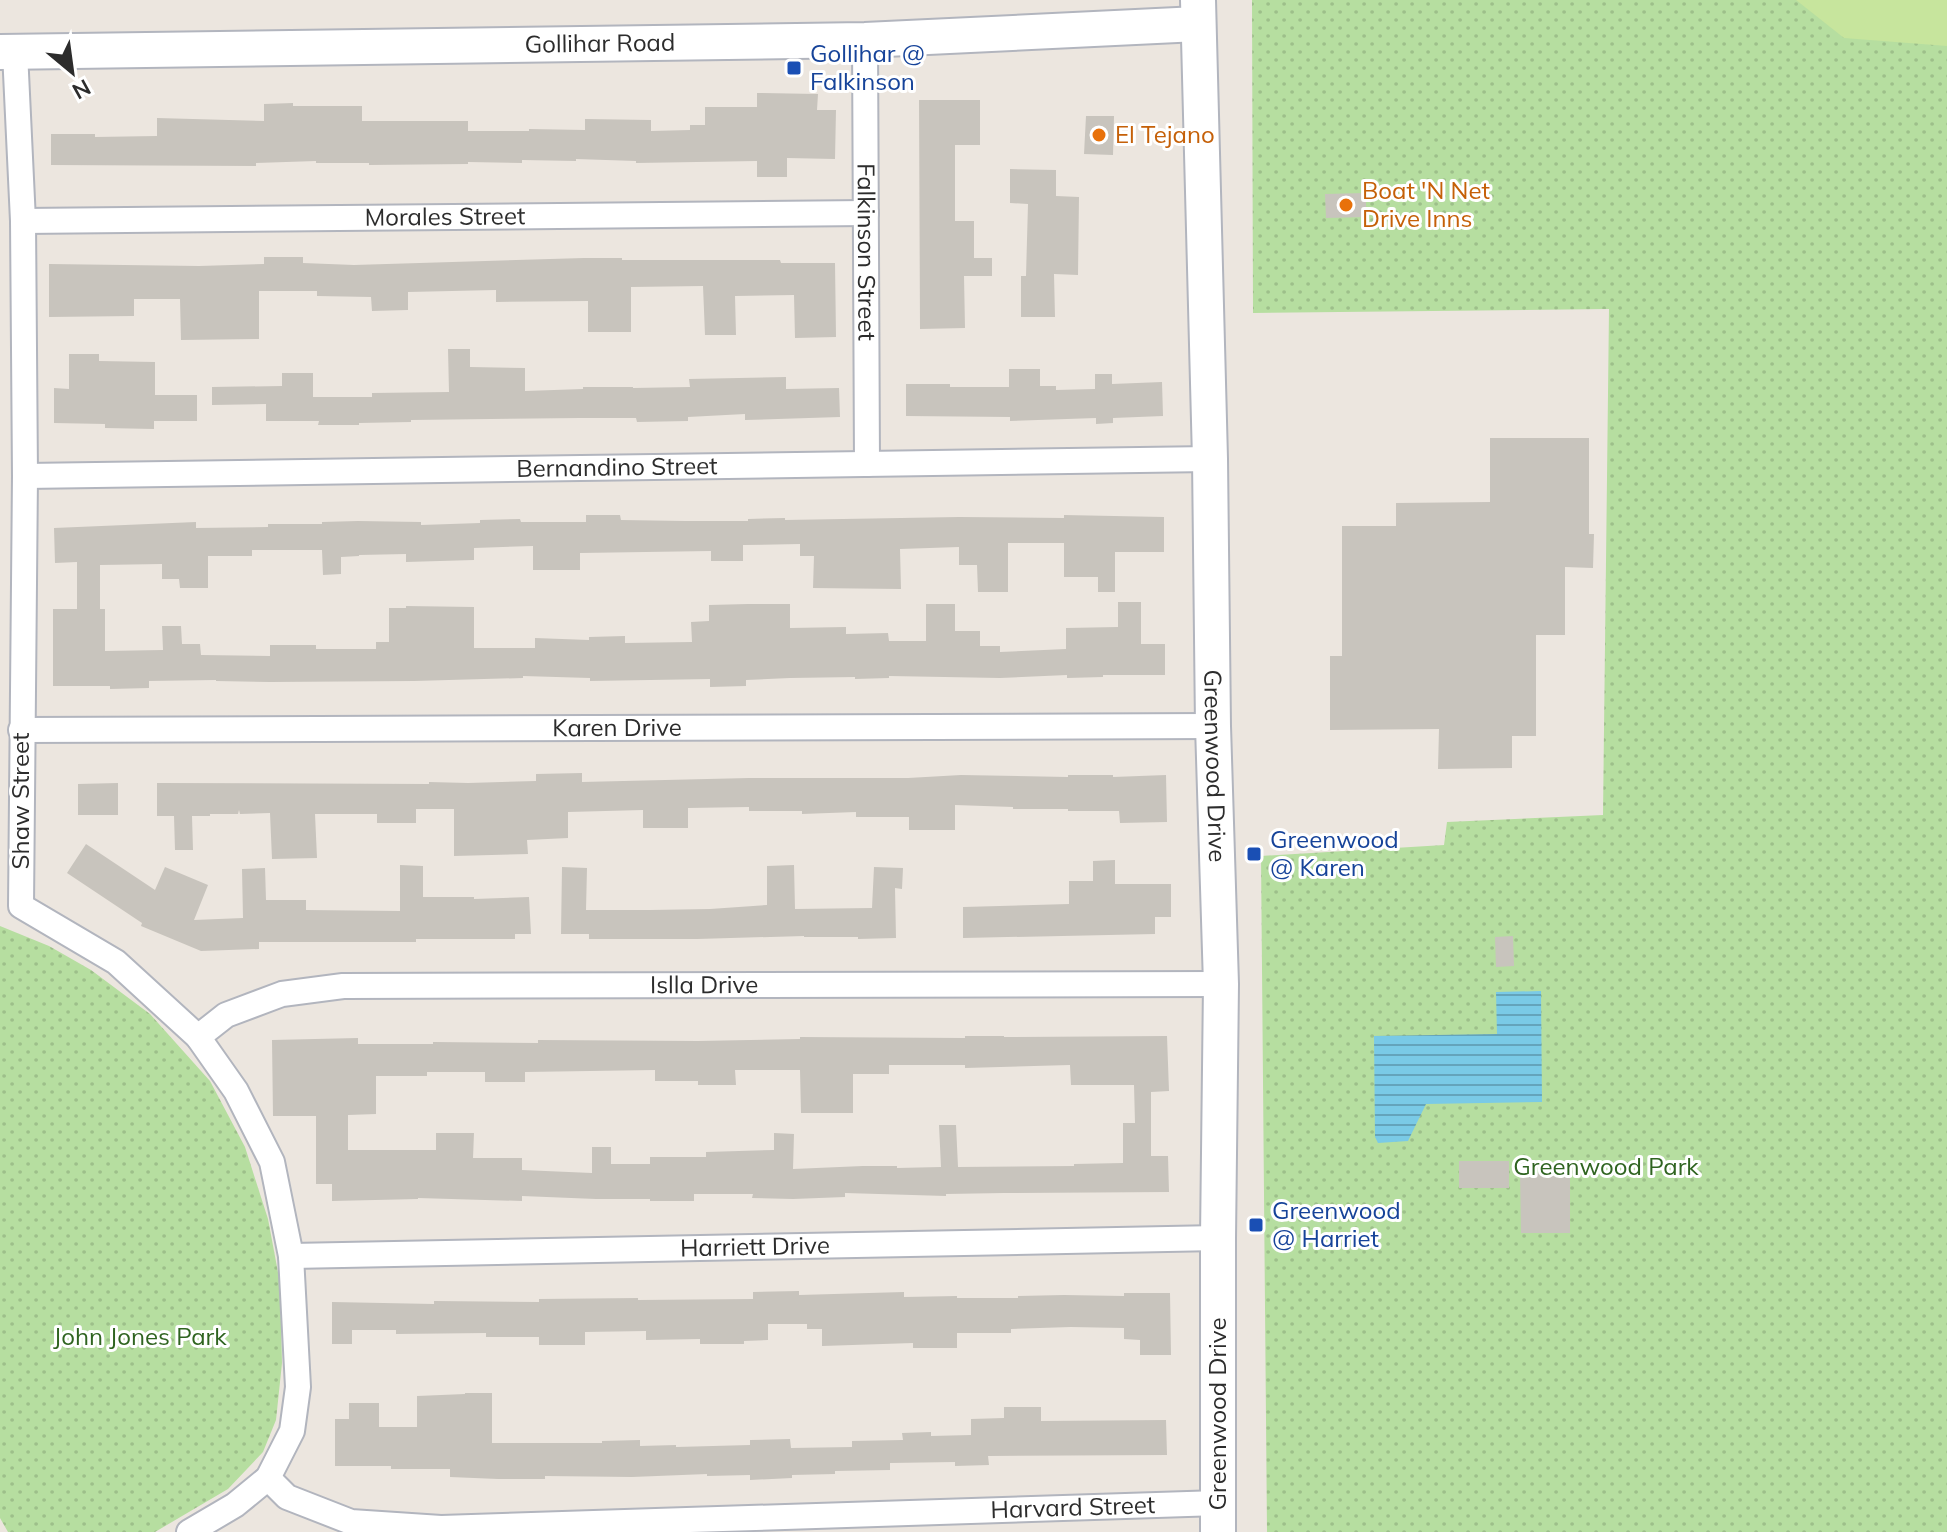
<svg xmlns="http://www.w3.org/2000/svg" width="1947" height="1532" font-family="Mulish,sans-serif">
<defs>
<pattern id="park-dots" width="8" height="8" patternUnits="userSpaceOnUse" patternTransform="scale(2)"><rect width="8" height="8" fill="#b6dea0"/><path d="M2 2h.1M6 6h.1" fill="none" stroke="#9dbf8a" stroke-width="1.8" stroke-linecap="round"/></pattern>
<pattern id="water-rules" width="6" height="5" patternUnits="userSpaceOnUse" patternTransform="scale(2)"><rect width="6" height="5" fill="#7acae6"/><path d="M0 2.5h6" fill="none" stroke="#64a4bb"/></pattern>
</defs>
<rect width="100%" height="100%" fill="#ece6df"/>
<path fill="url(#park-dots)" d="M1252 0H1947V1532H1267L1261 856 1444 845 1447 822 1603 815 1609 309 1253 313Z
M0 926 49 946 91 970 150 1014 210 1081 245 1147 268 1219 280 1283 282 1363 276 1420 263 1452 228 1489 155 1532H8L0 1518Z"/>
<path fill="#c7e59d" d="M1796 0H1947V46L1844 38Z"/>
<path fill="url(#water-rules)" d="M1541 991 1542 1102 1426 1104 1408 1141 1378 1143 1375 1137 1374 1036 1497 1034 1496 992Z"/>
<path fill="#c8c4bd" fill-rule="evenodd" d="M757 93 818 94 817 110H836L835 159 787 158V177H757V161L636 163V161L576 159V161L522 160V163L468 162V164L369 165V163H316V161L256 163V166L51 165V134H95V137L157 136V118L264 121V104L293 103V106H362V121H468V131H529V129L585 130V119L651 120V131L690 130V125H705V107H757Z
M919 100H980V145H955V221H974V258H992V276H964L965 328 920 329Z
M1086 116H1114L1113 155 1084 154Z
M1010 169 1056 170V196L1079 197 1078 275 1054 274 1055 317H1021V276H1026L1028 204 1010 203Z
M1366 193V217L1326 218 1325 194Z
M264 257H303V263L354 265 584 258H622V260H780L781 263H835L836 337 795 338 794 295 735 296 736 335H705L703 286 631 287V332H588V301L496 302V290L408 292V310L372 311 371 297 317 296V291H259V339L181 340 180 299H134V316L49 317V264L199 266 264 264Z
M448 349H470V367L525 368V391L583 389V387H633V388L690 387 689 379 786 377V389L839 388 840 417 745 420V414L688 417V421L637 422 636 418H580L411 420V422L359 423V425H318L319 421H266V404L212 405V387L282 386V373H313V397H372V393L449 392Z
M69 354H99V361L155 362V395H197V421H154V429L105 428V424L54 423V388L69 389Z
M1009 369H1040V386H1056V390L1095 389V374H1112V384L1162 382 1163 416 1113 418V423L1096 424V418L1010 421V417L906 416V384H950V387H1009Z
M1490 438H1589V534H1594L1593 568 1565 567V635H1536V736H1512V768L1438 769 1439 729 1330 730V656H1342V526H1396V503L1490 502Z
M586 515H620L621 520 685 521H748V519L785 518V520L959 517 1064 518V515L1164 517V552H1115V592H1098V577H1064V543H1008V592H978L977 565H959V547L900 549 901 589 813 588 814 556H800V544L743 545V561H711V551L580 553V570H533V546L474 548V560L406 562V554L359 555V556L341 557V574L323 575 322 550H252V556H208V588H180L179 579H162V564L100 565V609H105V651L163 650 162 626H181L182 644H200L201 655 270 656V645H316V649H376V642H389V608H406V606L474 607V648H535V638L589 640V637L625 636V643L692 642 691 622 709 621V605L748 604H790V628L846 627V634L888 633 889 641H926V604H955V631H980V646H1000V652L1066 649V628L1118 627V602H1141V644H1165V675H1103V677L1067 678V675L1000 678 889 676V678L855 679V677L790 678 746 680V686L710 687V679L590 681V678L523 676V678L414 681 270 682 216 681V680L149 681V688L110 689V686H53V609H77V562L55 563 54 528 196 522V528L268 527V524H322V522L358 521 421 522V525L480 523V520L520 519 521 522H586Z
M582 773V782L749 778H908L961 775 1068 777V775H1113V777L1166 775 1167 822 1120 823 1119 811H1068V809H1013V807L955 805V830H909V817H856V812L802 814V811H749V807L688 808V828H643V810L568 812V838L527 840 528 854 454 856V809H416V823H377V814H315L317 858 272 859 270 813 240 814 239 810 238 814H210V816H192L193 850H175L174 816H157V783L429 784V782L468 783 536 781V774Z
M118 783V815H78V784Z
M86 844 155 890 165 867 208 885 194 920 243 918 242 869 265 868 266 900H306V910L400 911V865L423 866V897H474V899L529 897 531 934H515V939H416V942H259V949L201 951 141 926 142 923 67 873Z
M1115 860V884H1171V917H1155V934L963 938V907L1069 904V881H1093V861Z
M794 865 795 909 872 908 874 867 903 868 902 889 895 888 896 938 858 939V937H804V936L697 939H589V934H561L562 867 587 868 586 910H650L710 909 767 905V866Z
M1513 936 1514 966 1496 967 1495 937Z
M965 1036H1004V1037L1167 1036 1169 1091 1151 1092V1156H1168L1169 1192 1004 1193 946 1194V1196L845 1193V1197L793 1199 752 1198 753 1194H694V1201H650V1199H596L522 1196V1201L418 1198V1199L332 1201V1184H316V1116H273L272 1040 358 1038V1044H433V1042L538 1043V1040L698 1041 800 1039V1037L965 1038ZM889 1065H965V1068L1070 1065 1071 1085H1134L1135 1123H1123V1163L1074 1164V1166L958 1167 956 1125H939L941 1167 897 1168V1166H863L793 1169 794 1134 774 1133V1150L706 1152V1157H650V1164H611V1147H592V1173L522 1170V1158H473L474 1133H436V1150H348V1115L376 1114V1076H427V1072H485V1082H525V1072L655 1070V1081H698V1085H736L735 1070H800L801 1113H853V1074H889Z
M1459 1161H1509V1188H1459Z
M1520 1173H1570V1233H1521Z
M799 1291V1295L904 1292V1297L957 1296V1298H1018V1296L1064 1295 1124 1296V1293H1170L1171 1355H1140V1340L1124 1339V1328L1071 1327 1011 1329V1333H957V1348H913V1343L822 1346V1329H807V1324H768V1340L744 1341V1344H700V1339L646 1340V1331L585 1332V1345H539V1337H486V1333L396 1334V1330H352V1344H332V1302L434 1304V1301L539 1302V1299L638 1298V1300L753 1299V1292Z
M465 1393H492V1443H602V1441L640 1440V1446L676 1445V1447L750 1445V1440L790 1439 791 1448 852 1447V1441L903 1440 902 1433 931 1432V1436L971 1435V1419L1004 1418V1407H1041V1421L1166 1420 1167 1455 988 1456 989 1465 955 1466V1462L890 1463V1470L835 1471V1474L792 1475V1478L750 1480V1475L707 1476V1474L632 1477 545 1476V1479H498L450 1477V1469H391V1466H335V1419H349V1403H379V1427H417V1396L465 1394Z"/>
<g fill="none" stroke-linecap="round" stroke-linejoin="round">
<defs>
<g id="minor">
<path id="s1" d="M865 40 867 464"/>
<path d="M15 52 23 221 25 476 21 906 116 962 198 1037 236 1091 272 1162 291 1256 298 1387 292 1431 268 1478 235 1505 189 1532"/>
<path id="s2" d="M23 221 866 213"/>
<path id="s3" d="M25 476 1210 459"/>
<path id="s4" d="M21 730 1213 726"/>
<path id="s5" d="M198 1037 226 1015 282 994 343 986 1221 984"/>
<path id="s6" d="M291 1256 1218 1238"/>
<path id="s7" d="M268 1478 287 1497 351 1522 441 1528 1219 1503"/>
</g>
<g id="secondary">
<path id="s8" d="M1198 0 1210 459 1213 726 1221 984 1218 1238V1532"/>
<path id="s9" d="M0 52 865 40 1198 24"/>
</g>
</defs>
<use href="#minor" stroke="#b2b5be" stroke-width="28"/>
<use href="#secondary" stroke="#b2b5be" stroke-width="38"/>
<use href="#minor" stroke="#fff" stroke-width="24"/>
<use href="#secondary" stroke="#fff" stroke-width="34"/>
</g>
<g fill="#1a4fb4" stroke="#fff" stroke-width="3">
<rect x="786" y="60" width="16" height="16" rx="4"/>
<rect x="1246" y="846" width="16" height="16" rx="4"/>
<rect x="1248" y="1217" width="16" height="16" rx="4"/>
</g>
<g fill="#e8710a" stroke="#fff" stroke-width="3">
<circle cx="1099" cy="135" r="8"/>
<circle cx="1346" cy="205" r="8"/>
</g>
<g text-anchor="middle" stroke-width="6" stroke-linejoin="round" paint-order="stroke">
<g font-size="24" fill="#2c2c2c" stroke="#fff">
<text dy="8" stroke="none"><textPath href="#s9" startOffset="600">Gollihar Road</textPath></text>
<text dy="8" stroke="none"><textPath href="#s2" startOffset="422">Morales Street</textPath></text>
<text dy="8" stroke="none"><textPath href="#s1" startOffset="212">Falkinson Street</textPath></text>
<text dy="8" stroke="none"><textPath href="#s3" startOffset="592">Bernandino Street</textPath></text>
<text dy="8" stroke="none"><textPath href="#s4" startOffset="596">Karen Drive</textPath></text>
<text dy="8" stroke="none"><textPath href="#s8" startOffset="766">Greenwood Drive</textPath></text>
<text transform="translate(21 801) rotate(-90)" y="8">Shaw Street</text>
<text dy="8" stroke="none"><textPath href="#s5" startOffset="518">Islla Drive</textPath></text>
<text dy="8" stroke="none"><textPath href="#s6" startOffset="464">Harriett Drive</textPath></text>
<text transform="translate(1218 1414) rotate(-90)" y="8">Greenwood Drive</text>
<text dy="8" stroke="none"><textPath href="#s7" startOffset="818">Harvard Street</textPath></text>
</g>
<g font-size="24" fill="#164399" stroke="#fff" text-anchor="start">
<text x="810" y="62">Gollihar @<tspan x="810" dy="28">Falkinson</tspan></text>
<text x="1270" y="848">Greenwood<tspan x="1270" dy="28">@ Karen</tspan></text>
<text x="1272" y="1219">Greenwood<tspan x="1272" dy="28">@ Harriet</tspan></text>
</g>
<g font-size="24" fill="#c56008" stroke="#fff" text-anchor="start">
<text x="1115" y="143">El Tejano</text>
<text x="1362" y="199">Boat 'N Net<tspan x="1362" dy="28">Drive Inns</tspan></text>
</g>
<g font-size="24" fill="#2f6420" stroke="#fff">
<text x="1606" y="1175">Greenwood Park</text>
<text x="140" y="1345">John Jones Park</text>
</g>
</g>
<g transform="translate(72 72) rotate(151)" stroke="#ffffff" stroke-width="6" paint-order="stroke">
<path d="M0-6L14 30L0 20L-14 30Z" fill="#2c2c2c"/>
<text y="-12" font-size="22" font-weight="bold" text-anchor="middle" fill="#2c2c2c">N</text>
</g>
</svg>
